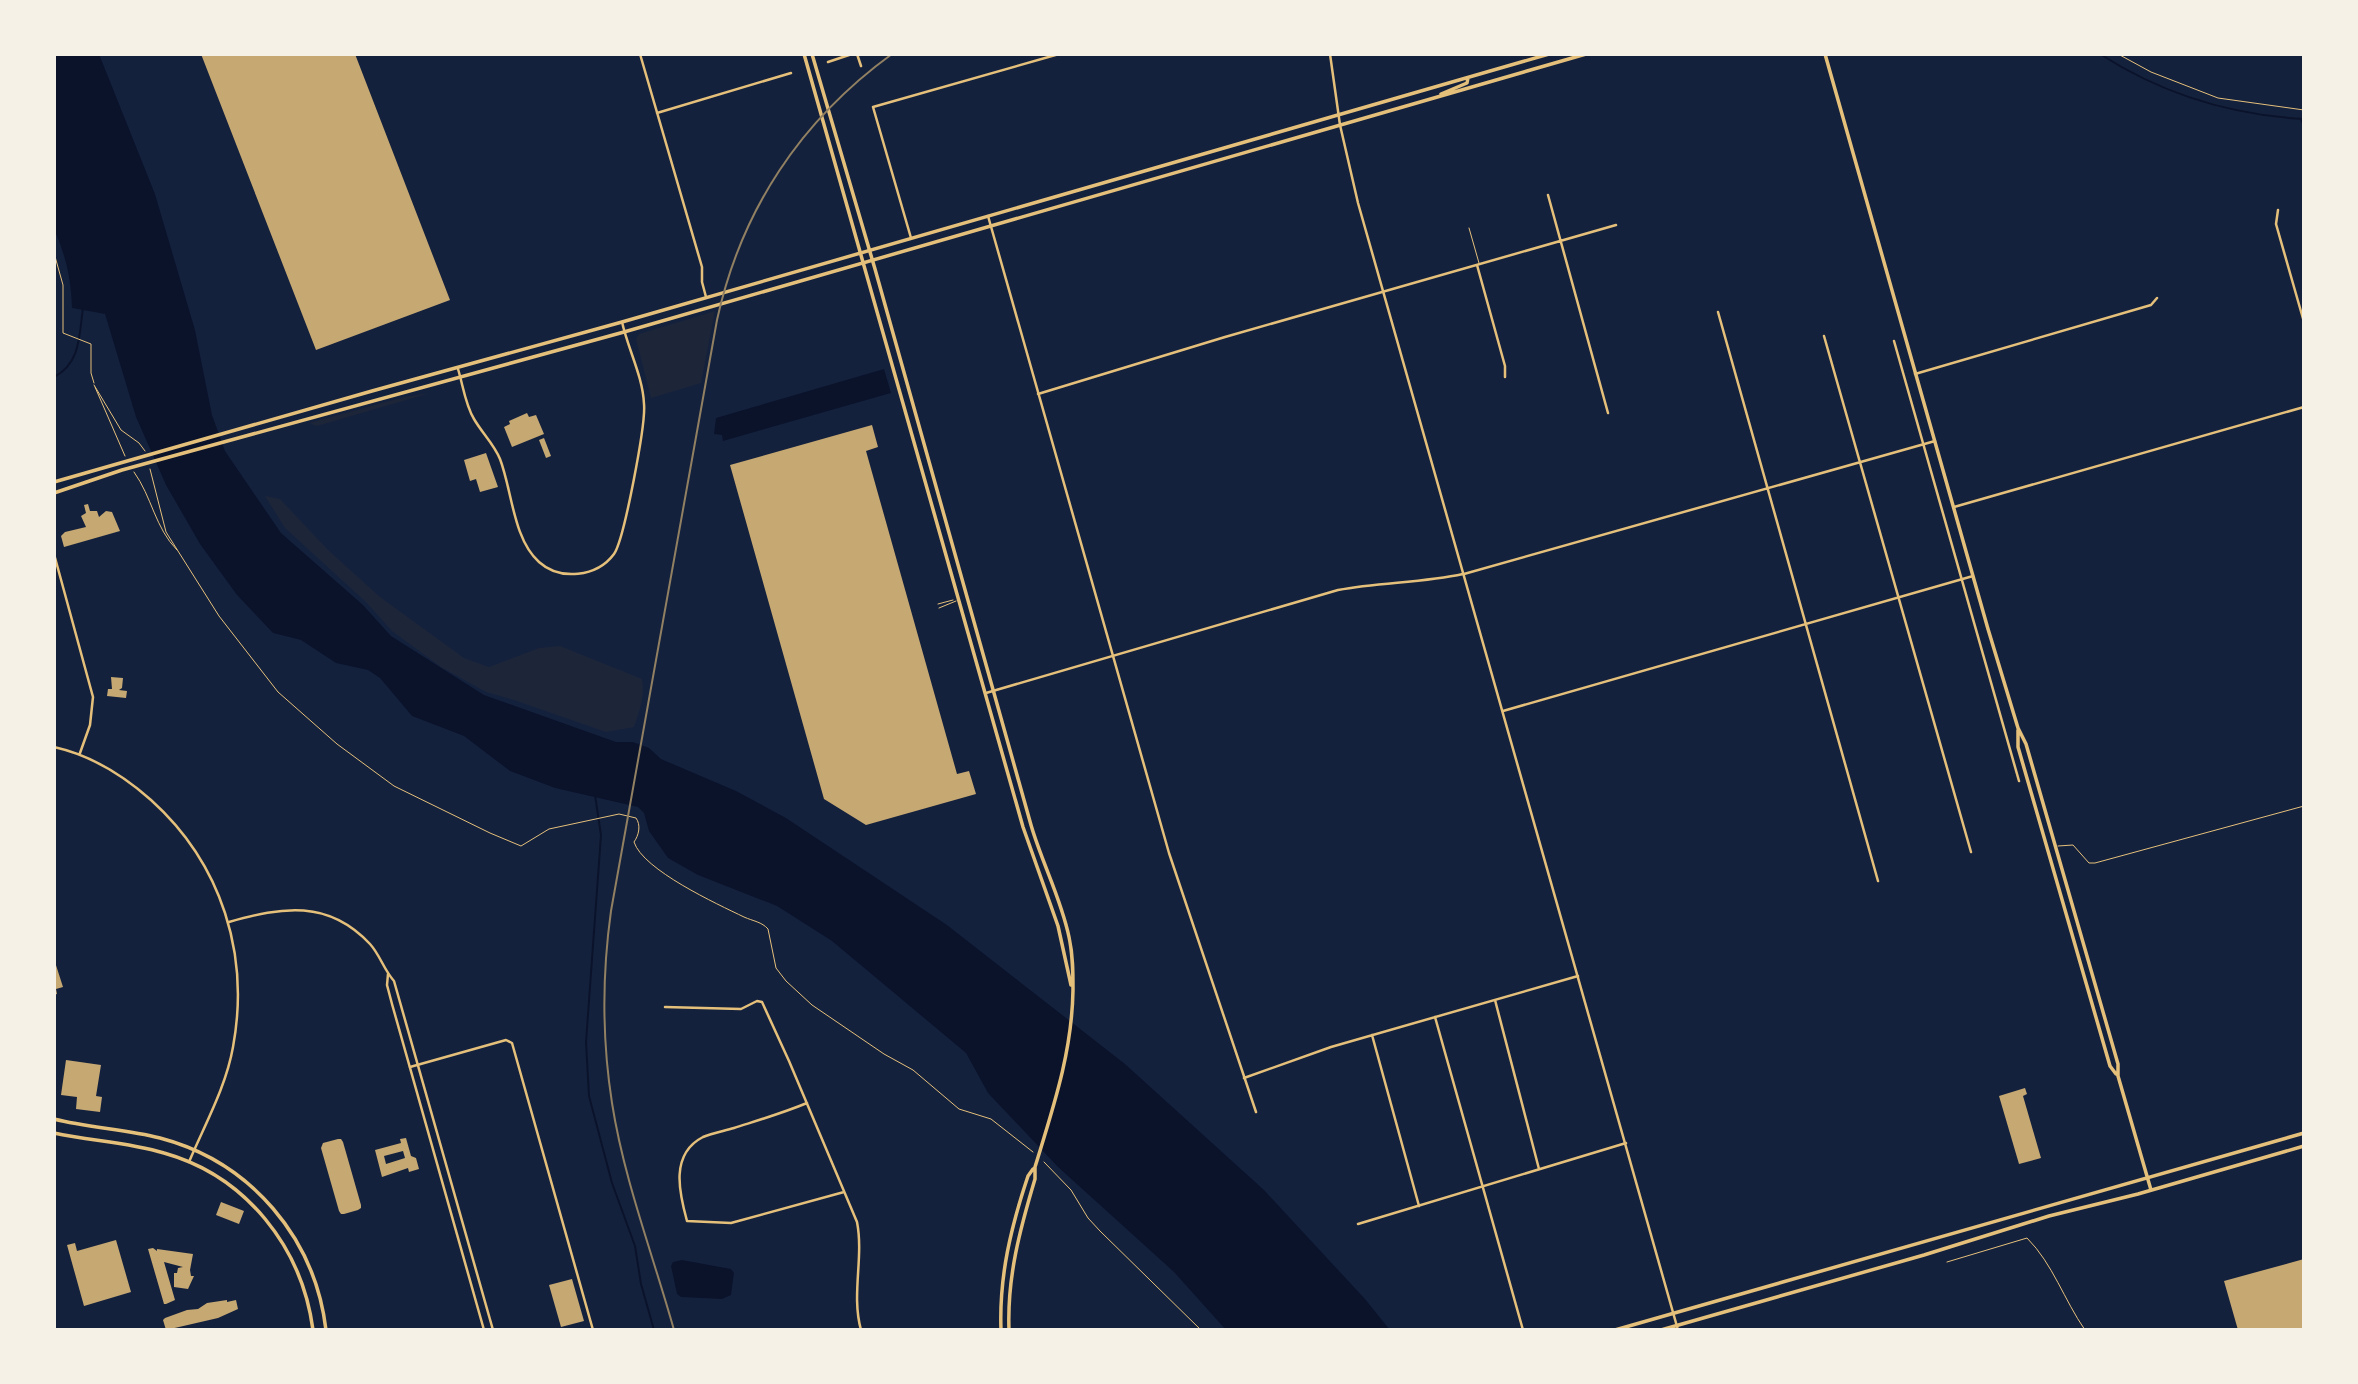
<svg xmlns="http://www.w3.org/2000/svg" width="2358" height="1384" font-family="Karla,sans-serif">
<rect width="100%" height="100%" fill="#14213d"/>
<path fill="#1d2539" d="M715 311 701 383 651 398 636 339 639 334Z
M430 393 317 426 309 423 404 397Z
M265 496 280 499 328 550 380 597 464 658 489 667 539 648 560 646 642 679C645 696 640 710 634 727L606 732 511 699 486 692 441 667 392 631 366 602 285 528Z"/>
<path fill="#0b132b" d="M54 54H99L155 194 195 330 212 415 225 451 281 533 363 605 391 636 484 695 616 742H633L649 748 661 759 736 791 786 818 947 925 1125 1064 1264 1190 1365 1299 1390 1330H1226L1174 1272 1058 1167 988 1093 966 1053 832 941 777 906 698 875 668 858 649 831 644 813 638 807 555 788 510 771 464 736 412 716 380 678 368 670 336 663 301 640 273 633 237 595 200 544 166 485 136 417 105 314 72 308C71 279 66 256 54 229Z
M884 369 891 393 723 441 722 435 714 434 716 418Z
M682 1260 731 1269 734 1273 731 1295 722 1299 681 1297 677 1294 671 1266 673 1262Z"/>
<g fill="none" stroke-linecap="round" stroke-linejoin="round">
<path stroke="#0b132b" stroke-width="2" d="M2100 54C2162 94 2231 115 2304 119
M2301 119 2304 127
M54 377C81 363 79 335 83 308
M595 795 601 835 586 1042 589 1096 612 1183 635 1246 641 1284 654 1330"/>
</g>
<path fill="#c6a872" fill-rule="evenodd" d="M201 54H355L450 300 316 350Z
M527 413 529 417 536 415 544 434 512 447 504 427 510 424 509 421Z
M872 425 878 447 866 451 957 774 969 771 976 794 866 825 824 799 730 465Z
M544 438 551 456 546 458 539 440Z
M486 453 498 487 480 492 476 479 470 481 464 460Z
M88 504 90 511H97L99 517 106 511 112 512 120 531 64 547 61 536 65 532 86 527 81 516 86 513 84 505Z
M111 677 123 678 122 688 119 690 127 691 126 698 107 696 108 689H112Z
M54 959 63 987 56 989 57 994 54 995Z
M66 1060 101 1065 96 1096 102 1097 100 1112 76 1109 77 1097 61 1095Z
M2025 1088 2027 1094 2023 1096 2041 1158 2019 1164 1999 1096Z
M406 1138 411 1156 416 1158 419 1169 409 1172 408 1168 382 1177 375 1150 401 1143 400 1139ZM403 1151 405 1158 386 1164 384 1156Z
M338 1139H341L343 1142 361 1205V1208L358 1210 344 1214H341L339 1211 321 1148 323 1143Z
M221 1202 244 1211 239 1224 216 1215Z
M116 1240 131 1292 84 1306 67 1245 75 1243 77 1251Z
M153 1248 157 1251V1249L193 1254 190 1270 191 1276H194L188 1289 174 1287V1273H177L178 1268 183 1267 164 1262 175 1300 166 1304H164L148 1249Z
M2304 1259V1330H2238L2224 1281Z
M572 1279 584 1321 561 1327 549 1285Z
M227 1300V1302L236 1300 238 1309 218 1318 166 1330 163 1320 165 1318 187 1310 198 1309 207 1303Z"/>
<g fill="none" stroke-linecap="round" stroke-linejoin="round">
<path stroke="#e5c07b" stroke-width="1" d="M2118 54 2151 72 2218 98 2304 110
M54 253 63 285V333L91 344V373L94 383
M94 385 121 430 139 443 145 451
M95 387 125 456
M150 469 166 532 219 616 278 692 337 744 394 786 490 833 521 846 549 829 619 814 636 818C641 825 639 835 634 842 643 870 717 904 744 917 753 921 762 922 768 929L776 968 786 981 812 1005 884 1054 913 1070 959 1109 991 1119 1033 1152
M134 472C152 497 155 528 177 550
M1044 1162 1071 1190 1088 1218 1100 1231 1201 1330"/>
<path stroke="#e5c07b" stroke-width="1" d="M1469 228 1479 263
M938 604 953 600
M939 608 956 601
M2058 846 2073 845 2089 863H2095L2304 806
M1947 1262 2027 1238C2053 1264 2064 1300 2085 1330"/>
<path stroke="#e5c07b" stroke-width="2.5" d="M640 54 702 267V282L706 297
M857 54 861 66
M828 62 852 54
M657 113 791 73
M1548 195 1608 413
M2278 210 2276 224 2304 322
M988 216 1169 853 1256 1112
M911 238 873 107 1059 54
M1477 265 1505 366V377
M1718 312 1878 881
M1824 336 1971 852
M1894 341 2019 781
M458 369C463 385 465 404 474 419 482 433 494 444 500 459 512 490 513 539 539 562 560 581 597 577 614 554 624 540 646 424 644 404 643 377 628 349 622 322
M1915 374 2151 305 2157 298
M1038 394 1225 337 1616 225
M1464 574 1935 441
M1503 711 1973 576
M1495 1000 1539 1169
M665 1007 741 1009 757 1001 762 1002 789 1061 857 1222C864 1258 851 1294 861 1330
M1435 1017 1523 1330
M1372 1035 1419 1206
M410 1067 506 1040 512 1043 593 1330
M1244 1078 1331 1047 1578 976
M807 1103C783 1113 759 1120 734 1128 724 1131 712 1133 703 1137 670 1154 679 1192 687 1221L731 1223 844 1192
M1358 1224 1626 1143"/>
<path stroke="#e5c07b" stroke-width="2.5" d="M1330 54 1340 125 1358 203 1678 1330
M1954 507 2304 407
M54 554 93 697 90 725 80 753
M986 693 1338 590C1380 582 1422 583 1463 574
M54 747C90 755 124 776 151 800 222 864 250 955 233 1047 226 1087 205 1124 189 1162
M229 922C282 907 328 899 370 944 380 955 384 970 394 981L493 1330
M388 974 387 985 392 1004 484 1330"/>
<path stroke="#e5c07b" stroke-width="3.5" d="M804 54 1023 827 1058 926 1071 985
M812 54 875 269 1031 825C1042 863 1061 898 1069 937 1073 955 1073 972 1073 990 1072 1053 1053 1108 1035 1167V1179C1020 1229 1007 1277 1009 1330
M1825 54 1988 629 2018 728 2026 744 2118 1064V1076L2151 1190
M2018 730V747L2110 1066 2116 1074
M54 1119C89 1128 126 1129 160 1138 251 1162 315 1238 326 1330
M54 1133C91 1141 128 1142 164 1153 246 1176 302 1247 313 1330
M1001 1330C999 1276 1011 1227 1028 1176L1033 1169
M1615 1330 2304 1133
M1661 1330 1924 1255 2049 1216 2138 1194 2304 1146"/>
<path stroke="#e5c07b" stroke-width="3.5" d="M1441 94 1467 83 1468 78
M54 482 372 391 622 322 1549 54
M54 493 122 470 624 332 1586 54"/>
<path stroke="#918062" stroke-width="2" d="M674 1330C653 1255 624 1180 612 1103 602 1039 602 975 611 911L717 320C741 210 801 120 892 54"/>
</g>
<rect width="2358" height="1384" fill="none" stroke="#f6f1e7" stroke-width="112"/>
</svg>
